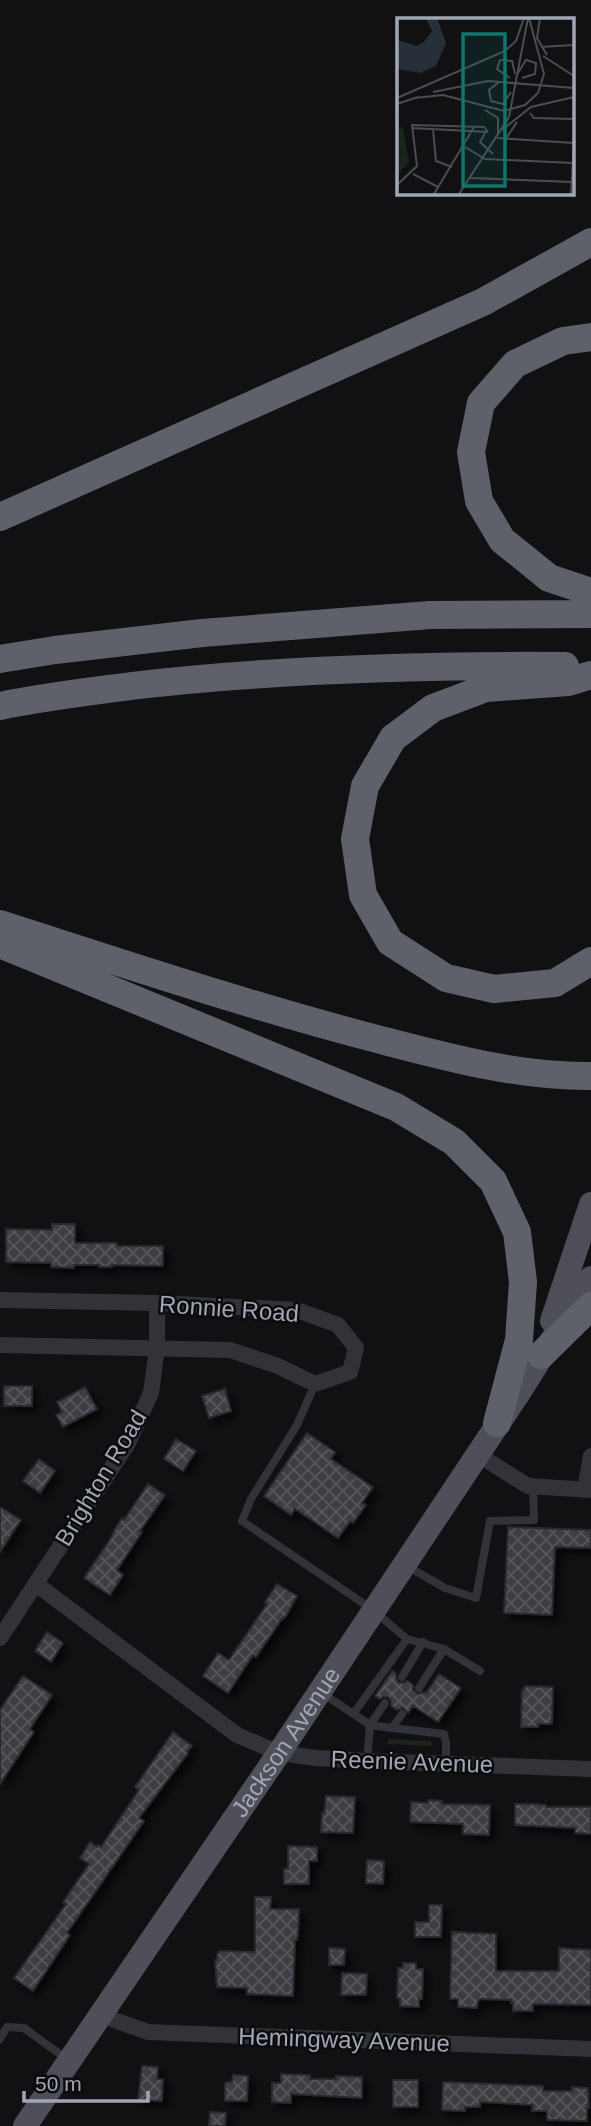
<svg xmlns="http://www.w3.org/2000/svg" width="591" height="2126" font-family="Arial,sans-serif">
<defs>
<pattern id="building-cross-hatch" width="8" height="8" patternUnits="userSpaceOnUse" patternTransform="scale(1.75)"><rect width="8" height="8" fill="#3d3e43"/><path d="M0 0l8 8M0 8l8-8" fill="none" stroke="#56575c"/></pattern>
<filter id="shadow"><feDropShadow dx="5.5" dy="5.5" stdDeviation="3.5" flood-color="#0009"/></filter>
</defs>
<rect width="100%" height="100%" fill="#111113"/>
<path fill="#1b231d" d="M389 1739 430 1741 433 1746 386 1744Z"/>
<path fill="url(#building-cross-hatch)" stroke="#2b2b2f" stroke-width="2" filter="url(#shadow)" d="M52 1224H75V1243H117V1246H163V1266L112 1265V1267H99V1265H74V1268L51 1267V1263L6 1262V1229L52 1230Z
M4 1386H32V1406H4Z
M85 1387 97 1409 63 1427 56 1415 62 1412 57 1402Z
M225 1389 231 1411 209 1418 202 1396Z
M307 1433 335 1452 331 1459 373 1487 362 1503 366 1505 353 1523 350 1521 338 1538 295 1509 291 1515 264 1496Z
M176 1439 196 1451 183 1471 164 1459Z
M39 1459 55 1471 40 1493 23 1481Z
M148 1484 165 1495 140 1531 142 1532 117 1570 123 1575 110 1595 84 1578 111 1538 115 1529 122 1518 124 1520Z
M0 1507 21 1520 0 1552Z
M508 1527 591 1530V1548L555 1547 552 1615 504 1613Z
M277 1584 297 1596 286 1616 281 1620 256 1657 253 1655 228 1693 203 1676 218 1653 229 1660 267 1604 265 1602Z
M47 1632 63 1643 51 1662 35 1651Z
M392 1671 396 1673V1678L398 1682 403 1683 407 1681 413 1685V1690L418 1694 424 1692 426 1693 439 1674 461 1688 438 1722 413 1706 408 1713 403 1708 397 1710 391 1706V1701L388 1697H383L380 1699 375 1696Z
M23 1676 52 1695 30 1729 34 1732 0 1784V1710Z
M525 1686 553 1687 552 1724H538V1727H521L522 1690H524Z
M173 1732 192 1746 187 1752 188 1753 139 1818 144 1821 67 1933 70 1935 33 1991 14 1978 66 1904 63 1902 89 1864 80 1858 90 1842 97 1847 98 1845 101 1847 139 1790 135 1787Z
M326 1796 355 1797 353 1833 321 1832 322 1813H324L325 1807Z
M428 1800 442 1801V1804L490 1805 489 1835 463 1834V1824L410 1822 411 1802 428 1803Z
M515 1804H532L546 1805V1807H591V1834L575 1833V1828L515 1825Z
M288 1846 317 1847V1861H309V1884H284V1869H288Z
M367 1860 384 1861 383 1884 366 1883Z
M255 1897H271L270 1909H299L298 1933 297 1940H295L293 1996 247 1994V1988L217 1987 215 1960H217V1954L220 1951 255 1952Z
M429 1905H442L441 1937H415V1922H429Z
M452 1932 496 1934V1971H559V1948L591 1950V2005L533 2004V2011H513V2003H511V2000L480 1999 478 2001 477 2008 458 2007V1999H450Z
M329 1948 345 1949 344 1965H329Z
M403 1963H416V1969H423L422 1999H419V2007L400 2006V1998H397L398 1968H403Z
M342 1973 367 1974 366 1995H341Z
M142 2066 158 2067 157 2079H163L162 2101 138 2100Z
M281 2074 310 2075V2079H336V2076L362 2077V2098L291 2094V2103L272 2102V2083H281Z
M233 2075 248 2076 247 2101H225V2084L227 2082H232Z
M393 2080H418V2107H393Z
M443 2082 543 2086V2091H572V2087L588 2088 589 2108H587V2121L547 2120V2111H532L533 2105 480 2102V2107H465V2111L442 2110Z
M210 2112 226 2113 225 2126H209Z"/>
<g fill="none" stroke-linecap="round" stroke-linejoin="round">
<path stroke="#323338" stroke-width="8" d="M315 1384 297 1425 251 1499 242 1521 373 1610 407 1639 444 1649 419 1688
M407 1566 445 1588 476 1598 490 1521 534 1520 533 1486
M444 1649 480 1671
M402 1677 423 1642
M322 1693 370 1725 385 1703
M354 1713 407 1639
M392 1728 444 1734 446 1743V1764
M367 1761 370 1725 392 1728 402 1714
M0 2039 7 2027 24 2028 68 2060"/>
<path stroke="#323338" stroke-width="16" d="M0 1300 157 1303 297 1310 338 1325 356 1348 350 1372 315 1384 278 1366 230 1350 0 1345
M477 1454 528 1486 591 1490
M585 1490 591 1456
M36 1584 237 1735 279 1753 316 1758 367 1761 591 1769
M0 1638 128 1443 151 1393 157 1348V1303
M100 2015 148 2032 591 2049"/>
<g stroke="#4e4f58" stroke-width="24">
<path d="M552 1321 591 1204"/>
<path id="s1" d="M25 2126 279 1753 520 1391 591 1278"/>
</g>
<path stroke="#5e606a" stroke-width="28" d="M591 337 563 341 515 364 481 403 471 452 479 501 502 540 549 578 591 592
M0 517 483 302 591 242
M0 659 55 650 202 633 430 615 591 614
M591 675 568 682 486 688 433 708 393 738 365 786 355 839 363 895 390 942 446 978 494 989 555 983 591 961
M0 706C43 697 87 692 131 686 275 669 420 665 565 666
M0 924C125 964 250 1006 377 1039 446 1057 519 1077 591 1076
M0 944 396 1107 454 1142 493 1181 517 1232 523 1282 519 1340 497 1423
M541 1355 591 1306"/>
</g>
<g text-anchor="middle" stroke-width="5" stroke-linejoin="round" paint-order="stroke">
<g font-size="24" fill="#a1a6b5" stroke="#0c0c0e">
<text transform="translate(229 1309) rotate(4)" y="8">Ronnie Road</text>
<text transform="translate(101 1478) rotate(-59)" y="8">Brighton Road</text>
<text dy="8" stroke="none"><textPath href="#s1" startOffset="464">Jackson Avenue</textPath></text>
<text transform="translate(412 1762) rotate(2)" y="8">Reenie Avenue</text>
<text transform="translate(344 2040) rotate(2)" y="8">Hemingway Avenue</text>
</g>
</g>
<g transform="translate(397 18)">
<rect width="177" height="177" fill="#111113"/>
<path d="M0 108 6 110 12 145 0 156Z" fill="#1b231d"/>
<path d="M29 0H40L49 25 39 48 23 55 0 51V22L20 28 27 24 35 13Z" fill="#272f38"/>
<path fill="none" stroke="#4b4d54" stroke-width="2" d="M143 0 140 20 150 37M144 29 177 27M146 38 177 58M121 55 129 42 139 45 138 56 125 60M113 60 100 51 103 42 115 43 118 56M101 65 92 72 94 83 106 86 114 74M36 74 91 63 177 70M0 80 108 33 119 23 127 0M17 80 46 77 107 93 128 87 141 75 147 56 132 0M0 86 21 79M88 92 101 100V117M133 95 137 100 177 101M15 110 91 114M36 111 39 143 55 149M105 112 134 89 177 79M88 115 83 124 96 136M100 120 177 125M108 122 120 104M68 129 88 141 176 145M16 156 41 169M73 160 175 164M0 167 20 148 15 107 87 109 91 114M37 176 77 109M62 176 112 99 131 0M174 176 177 123"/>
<path fill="#0f766e" fill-opacity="0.15" stroke="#0f766e" stroke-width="3.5" d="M66 16H108V168H66Z"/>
<rect width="177" height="177" fill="none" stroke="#a1a6b5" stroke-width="3.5"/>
</g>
<path d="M24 2091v10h124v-10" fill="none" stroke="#a1a6b5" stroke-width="3.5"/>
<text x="35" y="2091" font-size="21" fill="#a1a6b5" stroke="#0c0c0e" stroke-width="5" paint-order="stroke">50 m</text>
</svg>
